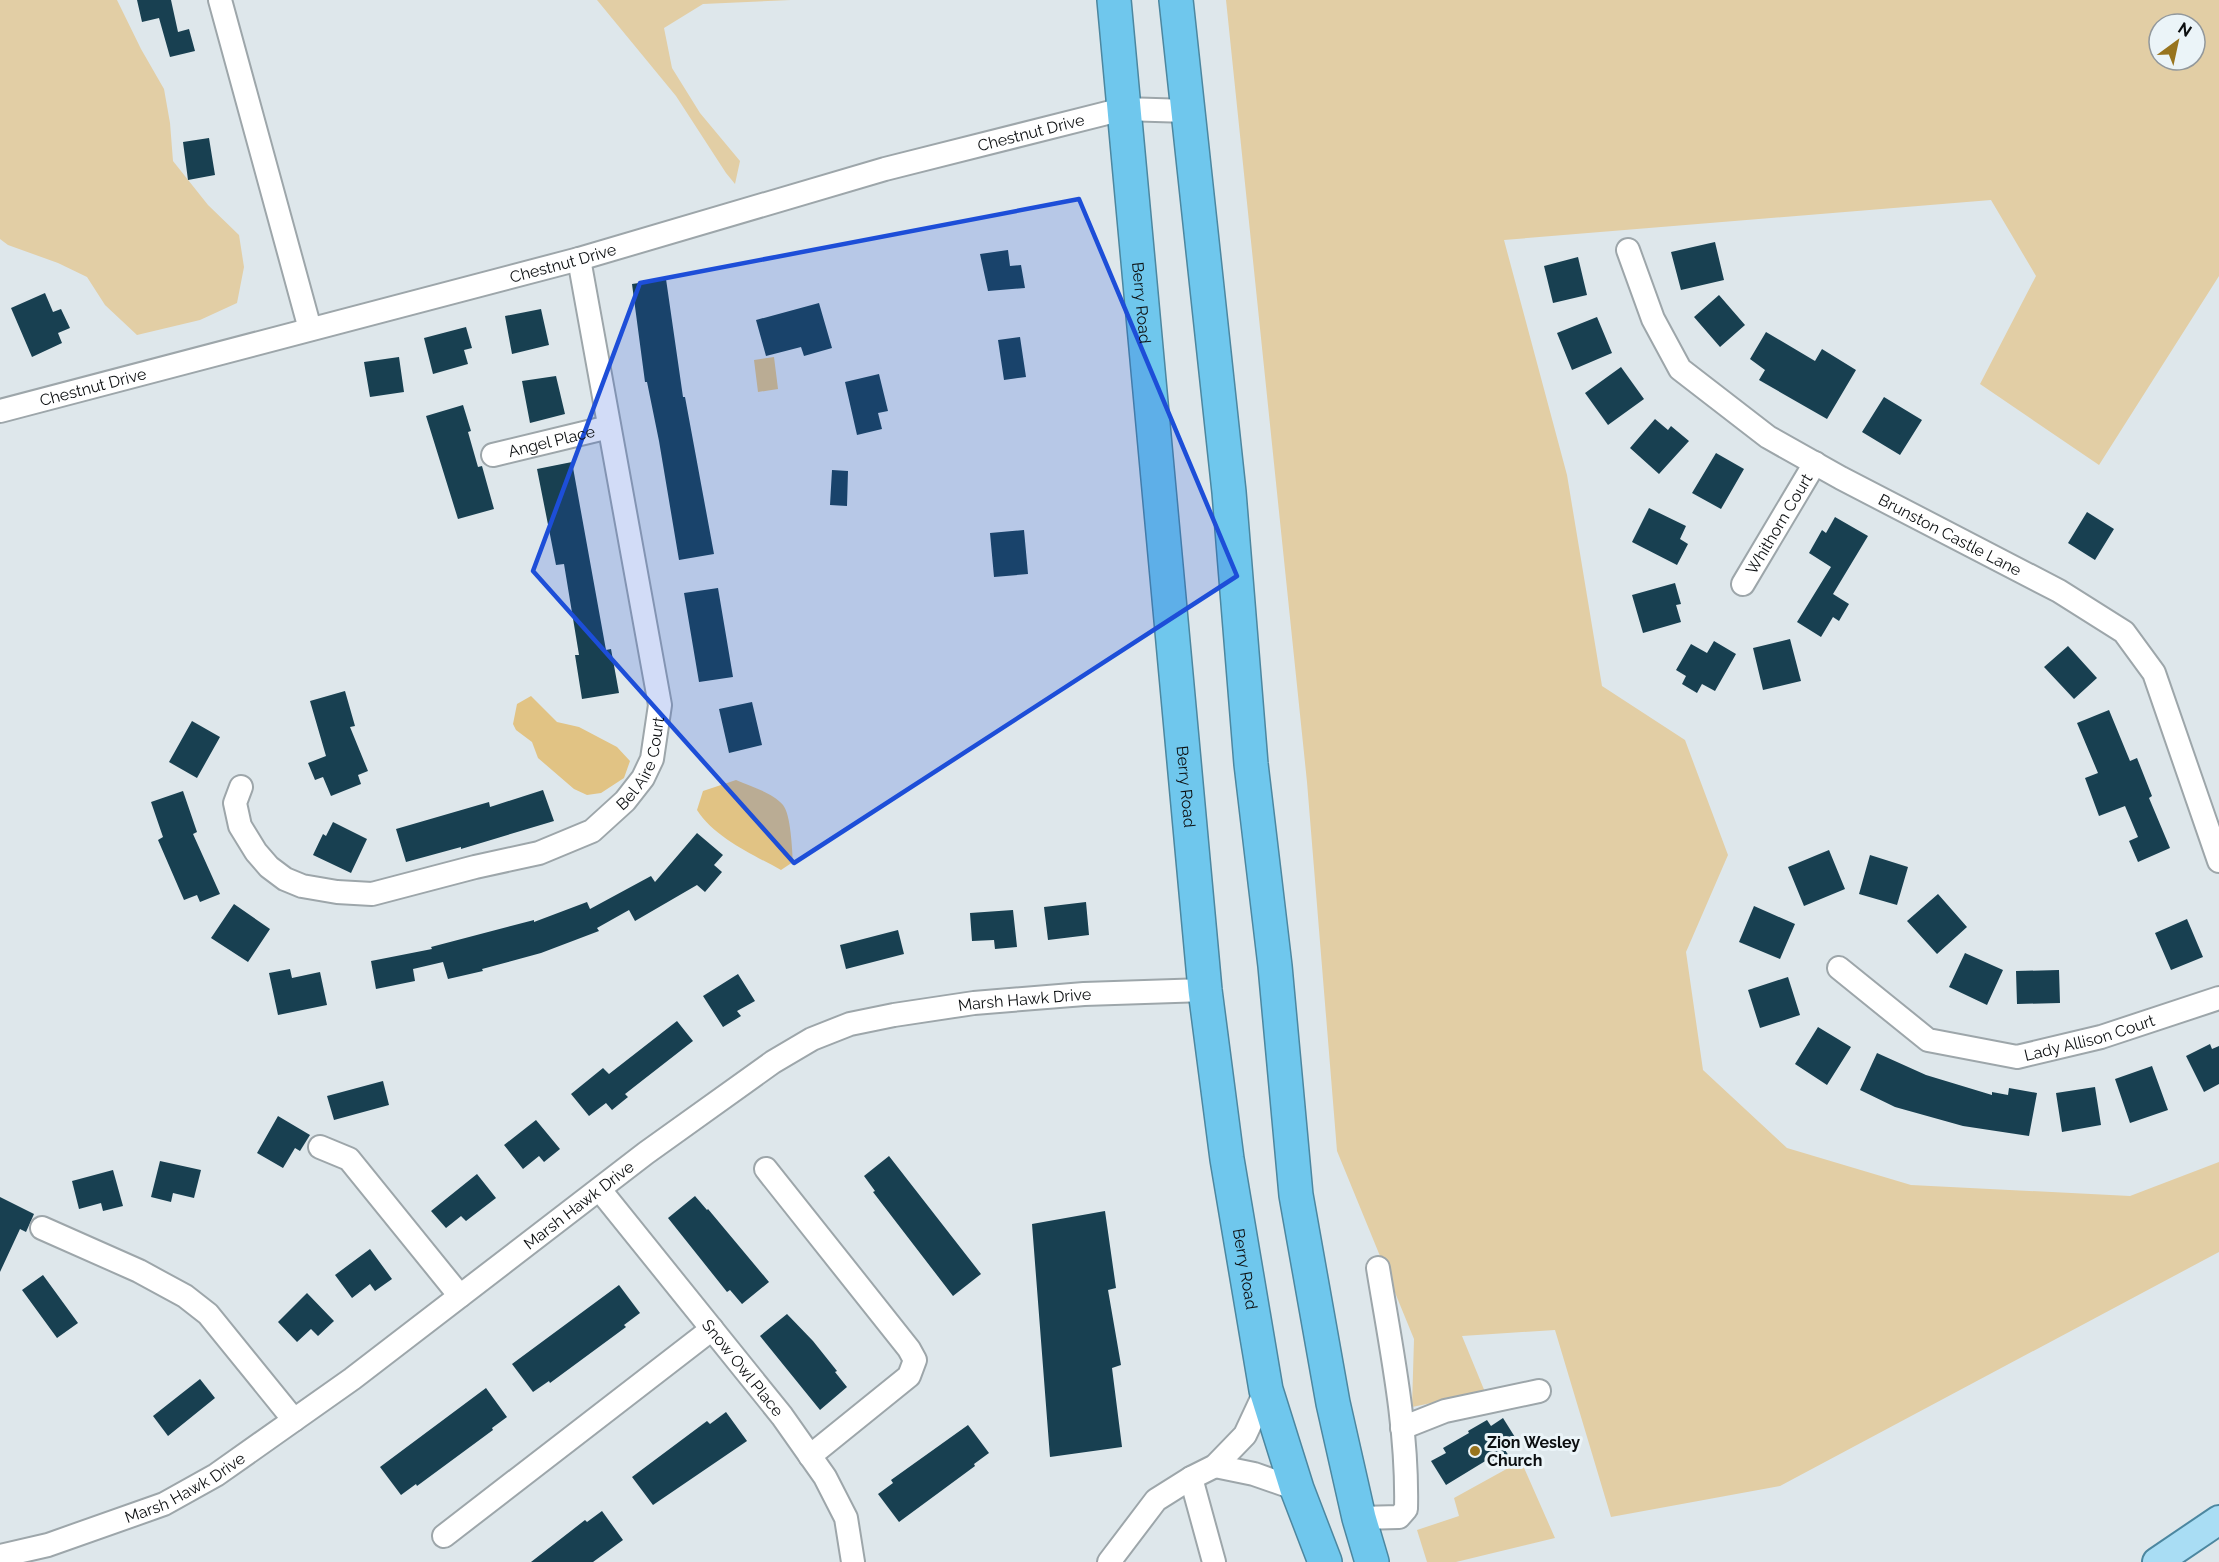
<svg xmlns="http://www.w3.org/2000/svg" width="2219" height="1562" font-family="Raleway,sans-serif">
<rect width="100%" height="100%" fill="#dee7eb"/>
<path fill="#e2cea5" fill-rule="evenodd" d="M0 0H117L141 49 164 89 170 123 173 161 208 205 239 235 244 267 237 303 200 320 137 335 105 305 87 277 58 263 8 245 0 239Z
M597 0H791L703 4 664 28 672 68 700 113 740 161 735 184 726 173 676 96Z
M1226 0H2219V276L2099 465 1980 384 2036 276 1991 200 1504 240 1567 475 1602 686 1685 740 1728 855 1686 952 1703 1070 1787 1148 1911 1185 2130 1196 2219 1162V1252L1780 1486 1611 1517 1555 1330 1462 1336 1485 1392 1412 1407 1414 1339 1337 1151 1307 782ZM2159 24H2195V60H2159Z
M1521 1461 1555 1538 1456 1562H1427L1417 1530 1459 1516 1454 1498Z"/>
<path fill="#e1c384" d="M774 357 778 389 758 392 754 360Z
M531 696 557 722 579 727 617 747 630 761 624 778 601 793 587 795 574 789 538 758 532 742 516 730 513 724 517 704Z
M736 780C751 787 772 792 783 805 791 815 792 849 793 862L781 870C752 854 715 838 697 810L703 791Z"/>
<path fill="#184051" d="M137 0H171L178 32 189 29 195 51 170 57 159 18 142 22Z
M209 138 215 175 188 180 183 142Z
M1715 242 1724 280 1681 290 1671 252Z
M1008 250 1010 266 1021 265 1025 288 988 291 980 254Z
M1578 257 1587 295 1553 303 1544 266Z
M666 279 683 397H685L714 554 679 560 659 441 647 382H645L632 284Z
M45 293 53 312 61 309 70 328 58 333 62 343 32 357 11 308Z
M1719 295 1745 325 1720 347 1694 317Z
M819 303 832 348 804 356 801 347 766 356 756 320Z
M541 309 549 345 512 354 505 316Z
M1597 317 1612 353 1572 370 1557 333Z
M466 327 472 348 464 350 468 364 433 374 424 338Z
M1766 332 1815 361 1822 349 1856 370 1827 419 1759 380 1765 370 1750 359Z
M1020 337 1026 377 1004 380 998 340Z
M399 357 404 392 370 397 364 362Z
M1621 367 1644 399 1608 425 1585 393Z
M879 374 888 411 878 413 882 429 857 435 845 382Z
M556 376 565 414 530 423 522 381Z
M1884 397 1922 420 1900 455 1862 432Z
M463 405 471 431 468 432 478 467 482 466 494 509 458 519 426 416Z
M1655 419 1668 430 1671 426 1689 441 1659 474 1630 448Z
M1716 453 1744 469 1721 509 1692 493Z
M572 462 606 650 611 649 619 693 582 699 575 655H579L564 564 556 565 537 469Z
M832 470 848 471 847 506 830 505Z
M1649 508 1686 526 1680 539 1688 544 1677 565 1632 542Z
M2087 512 2114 529 2095 560 2068 543Z
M1835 517 1868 536 1833 594 1849 604 1839 621 1833 617 1821 637 1797 622 1831 567 1809 553 1822 530 1826 533Z
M1024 530 1028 574 994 577 990 533Z
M1675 583 1681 604 1676 605 1681 622 1643 633 1632 595Z
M718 588 733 677 699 682 684 593Z
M1790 639 1801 681 1763 690 1753 648Z
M1714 641 1736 654 1715 691 1702 684 1697 693 1682 684 1686 676 1676 670 1691 644 1707 653Z
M2068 646 2097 678 2074 699 2044 667Z
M345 691 355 726 350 727 368 771 358 775 361 784 331 796 323 777 315 780 308 763 326 756 310 701Z
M752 702 762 745 729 753 719 709Z
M2109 710 2130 761 2137 758 2152 796 2149 798 2170 848 2138 862 2129 841 2138 837 2125 806 2099 816 2085 778 2098 773 2077 723Z
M192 721 220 737 197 778 169 762Z
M543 790 554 821 461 849V847L406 862 396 829 489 802 490 807Z
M183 791 197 832 193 834 220 894 200 902 197 895 184 900 158 840 163 837 151 802Z
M333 822 367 839 351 873 313 855 323 834 326 836Z
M697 833 723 855 714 865 722 872 705 892 697 885 635 921 629 910 597 928 599 931 541 953 482 969 483 971 448 979 443 962 413 969 415 981 376 989 371 961 432 949 431 947 534 920V922L587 902 590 909 651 876 655 882Z
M1829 850 1845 889 1804 906 1788 867Z
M1870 855 1908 867 1897 905 1859 894Z
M1938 894 1967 927 1937 954 1907 921Z
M1086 902 1089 935 1048 940 1044 907Z
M234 904 270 929 248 962 211 938Z
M1754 906 1795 924 1780 959 1739 942Z
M1013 910 1017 947 995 949 994 940 972 941 970 913Z
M2187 919 2203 957 2171 970 2155 933Z
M898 930 904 954 846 969 840 945Z
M1965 953 2003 970 1987 1005 1949 987Z
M290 969 292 978 320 972 327 1005 278 1015 269 973Z
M2059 970 2060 1003 2017 1004 2016 971Z
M738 974 755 1001 737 1011 741 1016 723 1027 703 996Z
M1788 977 1800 1015 1760 1028 1748 990Z
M677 1021 693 1041 625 1094 628 1097 612 1110 606 1103 589 1116 571 1094 603 1068 609 1074Z
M1818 1027 1851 1047 1827 1085 1795 1064Z
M2210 1044 2212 1049 2219 1046V1084L2204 1092 2186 1056Z
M1877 1053 1926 1075 1992 1095V1092L2008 1095 2009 1088 2037 1093 2029 1136 1963 1126 1895 1107 1860 1090Z
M2152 1066 2168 1110 2130 1123 2115 1079Z
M383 1081 389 1105 334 1120 327 1096Z
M2095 1087 2101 1125 2062 1132 2056 1093Z
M278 1116 310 1135 300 1151 295 1148 283 1168 257 1153Z
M536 1120 560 1149 544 1162 539 1156 523 1169 504 1145Z
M889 1156 981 1274 953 1296 873 1192 875 1191 864 1176Z
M160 1161 201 1170 194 1198 173 1193 171 1202 151 1197Z
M113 1170 123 1206 103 1211 101 1203 79 1209 72 1181Z
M477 1174 496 1198 466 1221 461 1216 446 1228 431 1211Z
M695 1196 707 1210 708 1209 769 1282 742 1304 730 1290 727 1292 668 1218Z
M0 1197 34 1214 26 1232 20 1229 0 1272Z
M1105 1211 1116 1288 1108 1290 1121 1365 1112 1368 1122 1447 1050 1457 1032 1224Z
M370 1249 392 1279 375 1291 370 1284 352 1298 335 1275Z
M43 1275 78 1323 57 1338 22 1290Z
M619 1285 640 1313 624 1325 626 1327 550 1383 549 1381 533 1392 512 1364Z
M307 1293 334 1321 318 1336 311 1329 297 1342 278 1322Z
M787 1314 813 1341 837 1371 835 1372 847 1387 820 1410 760 1336Z
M200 1379 215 1398 168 1436 153 1416Z
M486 1388 507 1417 492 1428 493 1430 417 1486 416 1484 401 1495 380 1467Z
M726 1412 747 1441 653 1505 632 1477 707 1421 710 1424Z
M1503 1418 1518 1442 1505 1450 1509 1456 1491 1466 1487 1460 1446 1485 1431 1461 1446 1453 1443 1448 1469 1433 1468 1431 1487 1420 1491 1426Z
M968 1425 989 1453 974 1464 975 1466 899 1522 878 1494 893 1483 891 1480Z
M602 1511 623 1540 593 1562H531L585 1520 587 1522Z"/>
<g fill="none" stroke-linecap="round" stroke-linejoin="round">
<defs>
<g id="minor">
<path d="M220 0 310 329"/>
<path id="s1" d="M1628 250 1653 319 1680 369 1768 437 1841 478 2059 591 2124 632 2154 673 2219 861"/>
<path id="s2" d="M0 411 579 259 885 169 1123 109 1188 111"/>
<path id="s3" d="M493 455 609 427"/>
<path id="s4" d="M1743 584 1815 463"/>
<path id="s5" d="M241 787 235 803 240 826 256 852 269 867 285 879 302 886 337 892 372 894 475 867 539 853 592 831 625 801 643 778 652 759 660 705 579 259"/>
<path id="s6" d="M1839 968 1928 1040 2017 1057 2101 1037 2219 998"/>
<path d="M320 1147 349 1159 460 1296"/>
<path d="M766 1169 909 1349 915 1360 909 1376 810 1456"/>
<path id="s7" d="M600 1190 782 1416 825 1477 846 1518 853 1562"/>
<path d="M42 1228 139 1271 185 1296 208 1314 294 1420"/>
<path d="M1402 1428 1445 1411 1539 1391"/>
<path d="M1215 1466 1254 1474 1297 1489"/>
<path d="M1191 1478 1214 1562"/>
<path d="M1359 1518 1399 1517 1406 1509C1408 1428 1391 1348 1378 1268"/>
<path d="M444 1536 712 1329"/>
<path id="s8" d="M0 1556 48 1545 164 1504 216 1475 352 1379 646 1153 773 1062 812 1039 850 1024 894 1015 974 1003 1084 994 1205 990"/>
<path d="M1109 1562 1156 1500 1191 1478 1215 1466 1245 1435 1266 1390"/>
</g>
<path id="major" d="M2157 1562 2219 1520"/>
<g id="highway">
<path id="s9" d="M1114 0 1205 990 1227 1159 1266 1390 1297 1489 1325 1562"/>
<path d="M1176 0 1229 492 1251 764 1275 966 1296 1195 1333 1403 1359 1518 1372 1562"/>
</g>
</defs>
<use href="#minor" stroke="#9da6aa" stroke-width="26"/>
<use href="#major" stroke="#4c87a0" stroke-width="32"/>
<use href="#highway" stroke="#4c87a0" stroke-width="36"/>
<use href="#minor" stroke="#fff" stroke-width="22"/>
<use href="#major" stroke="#a9ddf4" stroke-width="28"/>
<use href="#highway" stroke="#6fc7ed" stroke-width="33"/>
</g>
<path fill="#1d4ed8" fill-opacity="0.2" stroke="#1d4ed8" stroke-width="4.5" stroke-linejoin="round" d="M1079 199 1237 576 794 863 533 571 640 283Z"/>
<circle fill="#98741e" stroke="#ebf4f8" stroke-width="2" cx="1475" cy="1451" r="6"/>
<g text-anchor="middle" stroke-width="6" stroke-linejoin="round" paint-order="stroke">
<g font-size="16" fill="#0c0f11" stroke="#ebf4f8">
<text dy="6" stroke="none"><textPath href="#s2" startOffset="1068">Chestnut Drive</textPath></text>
<text dy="6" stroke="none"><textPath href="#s2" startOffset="582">Chestnut Drive</textPath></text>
<text dy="6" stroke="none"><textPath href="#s9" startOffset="304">Berry Road</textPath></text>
<text dy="6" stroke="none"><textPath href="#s2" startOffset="96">Chestnut Drive</textPath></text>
<text dy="6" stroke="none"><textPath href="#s3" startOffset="60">Angel Place</textPath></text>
<text dy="6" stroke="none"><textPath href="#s4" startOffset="70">Whithorn Court</textPath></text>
<text dy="6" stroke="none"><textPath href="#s1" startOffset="448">Brunston Castle Lane</textPath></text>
<text dy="6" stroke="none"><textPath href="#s5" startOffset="516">Bel Aire Court</textPath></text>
<text dy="6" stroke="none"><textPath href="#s9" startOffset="790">Berry Road</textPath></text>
<text dy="6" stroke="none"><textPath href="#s8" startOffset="1188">Marsh Hawk Drive</textPath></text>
<text dy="6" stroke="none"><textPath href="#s6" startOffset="280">Lady Allison Court</textPath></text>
<text dy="6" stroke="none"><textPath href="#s8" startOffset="684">Marsh Hawk Drive</textPath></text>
<text dy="6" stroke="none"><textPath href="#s9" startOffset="1276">Berry Road</textPath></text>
<text dy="6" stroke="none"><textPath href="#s7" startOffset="228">Snow Owl Place</textPath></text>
<text dy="6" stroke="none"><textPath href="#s8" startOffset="198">Marsh Hawk Drive</textPath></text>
</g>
<g font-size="16" font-weight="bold" fill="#0c0f11" stroke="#ebf4f8" text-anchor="start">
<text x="1487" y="1448">Zion Wesley<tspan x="1487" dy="18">Church</tspan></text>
</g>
</g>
<g transform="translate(2177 42) rotate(33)"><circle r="28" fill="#ebf4f8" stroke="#92989c" stroke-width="1.5"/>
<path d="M0-4.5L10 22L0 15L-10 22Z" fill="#98741e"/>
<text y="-9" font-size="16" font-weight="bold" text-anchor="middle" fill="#0c0f11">N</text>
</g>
</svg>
